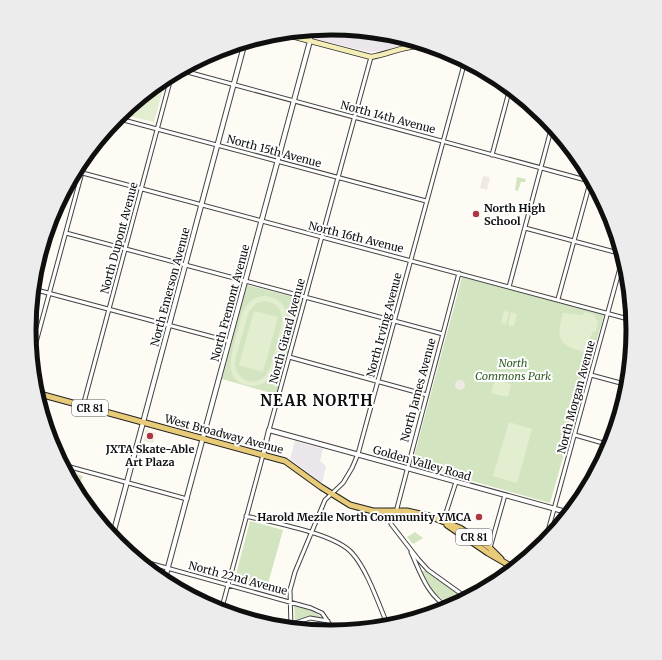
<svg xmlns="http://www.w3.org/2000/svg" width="662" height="660" font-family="Merriweather,serif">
<rect width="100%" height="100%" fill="#fdfbf3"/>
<path fill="#ebe5ec" d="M331 28 390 34 413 41 383 51 369 52 315 39 316 29Z
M310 30 307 37 290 32Z
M295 441 323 449 320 461 326 466 322 483 290 459Z"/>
<path fill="#d3e5c0" d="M517 177 526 179 525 182H521L518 191 515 190Z
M462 277 604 315 550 503 412 464Z
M247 285 301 299 303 302 278 395 222 379Z
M70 472 83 476 81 481 69 478Z
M250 521 283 530 266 591 234 582Z
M415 532 423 538 413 544 407 537Z
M422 571H425L465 599 452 606C437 596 427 589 422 571Z
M294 605 312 610 321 617H308L295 620Z"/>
<path fill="#e3edd0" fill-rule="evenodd" d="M166 77 154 122 121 114 163 79Z
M264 296C277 297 287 304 287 319L271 381 268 380C261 385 255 387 247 385 221 380 233 350 237 333 240 325 240 313 246 307 250 300 256 297 264 296ZM264 301C276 302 283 310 282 323 278 337 275 362 267 373 256 391 233 379 235 360L249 311 257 303Z
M254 311 278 317 263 372 239 365Z
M504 311 509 312 506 324 501 323Z
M584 312 593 314 598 322 595 332 593 331 584 352C558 345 556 338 563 313L583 315Z
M511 313 517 314 514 326 508 325Z
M495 380 511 384 508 397 491 393Z
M509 422 532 429 517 483 493 476Z
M146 430 156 433 153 443 144 441Z"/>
<path fill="#eeeae1" d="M483 176 490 177 487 190 480 188Z
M455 385a5 5 0 1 1 10 0a5 5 0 1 1-10 0Z"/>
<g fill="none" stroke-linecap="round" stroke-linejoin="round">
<defs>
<path id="minor" d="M310 41 313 30
M180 70 593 182
M116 118 426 201
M492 155 510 88
M75 171 632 320
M525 228 622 254
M66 233 443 334
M509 287 552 126
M33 289 228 341
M558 299 591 179
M32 357 87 154
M289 357 427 395
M591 375 628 385
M83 406 172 74
M269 430 371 57
M575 435 610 445
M63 465 187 499
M390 512 391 524 418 559 428 570 467 598
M396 512 459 273
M246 516C273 523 334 533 352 553 367 569 379 605 388 626
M443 522 456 482
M545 542 623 257
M490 548 505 495
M411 552C421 574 427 595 449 608
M138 560 311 608 322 613 335 632
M495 583 509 565
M221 611 263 455
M292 624 310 618 328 621
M291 628 290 590 295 572 325 500 343 483 352 468 358 454 465 61"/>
<path id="tertiary" d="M263 455 269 430 570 513
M112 538 245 42
M164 582 310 41"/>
<path id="secondary" d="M280 33 371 57C389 54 406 45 426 45"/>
<path id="primary" d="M36 393 285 461 321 487 350 505 373 511H407L429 516 460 528 490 548 501 559
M447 525 488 553 514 568"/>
</defs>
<use href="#minor" stroke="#424242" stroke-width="5"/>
<use href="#tertiary" stroke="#424242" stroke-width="6"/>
<use href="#secondary" stroke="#313131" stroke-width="6"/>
<use href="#primary" stroke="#202020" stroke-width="7"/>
<use href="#minor" stroke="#fff" stroke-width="3"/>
<use href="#tertiary" stroke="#fff" stroke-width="4"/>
<use href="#secondary" stroke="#f5edb6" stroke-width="4.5"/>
<use href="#primary" stroke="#e8cb78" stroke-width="5"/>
</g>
<g fill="#af373f" stroke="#fff" stroke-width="1.5">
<circle cx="476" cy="214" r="4"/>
<circle cx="150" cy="436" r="4"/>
<circle cx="479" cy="517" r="4"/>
</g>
<g text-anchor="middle" stroke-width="4" stroke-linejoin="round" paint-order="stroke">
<g fill="#fff" stroke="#575757" stroke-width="1">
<rect x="72" y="400" width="36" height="16" rx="3"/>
<rect x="456" y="529" width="36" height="16" rx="3"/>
</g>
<g font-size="10" font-weight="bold" fill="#0f0f0f">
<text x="90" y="412">CR 81</text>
<text x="474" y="541">CR 81</text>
</g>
<g font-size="11" fill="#0f0f0f" stroke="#fff">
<text transform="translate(388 117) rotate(15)" y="4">North 14th Avenue</text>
<text transform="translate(274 151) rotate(15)" y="4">North 15th Avenue</text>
<text transform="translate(356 237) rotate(14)" y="4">North 16th Avenue</text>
<text transform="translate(119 238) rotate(-75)" y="4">North Dupont Avenue</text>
<text transform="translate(170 287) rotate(-75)" y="4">North Emerson Avenue</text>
<text transform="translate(230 303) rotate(-75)" y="4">North Fremont Avenue</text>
<text transform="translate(384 325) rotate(-75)" y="4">North Irving Avenue</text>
<text transform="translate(287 331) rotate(-75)" y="4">North Girard Avenue</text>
<text transform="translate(418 390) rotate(-75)" y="4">North James Avenue</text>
<text transform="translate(576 397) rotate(-75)" y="4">North Morgan Avenue</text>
<text transform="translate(224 434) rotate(15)" y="4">West Broadway Avenue</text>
<text transform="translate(422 463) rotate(16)" y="4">Golden Valley Road</text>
<text transform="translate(238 578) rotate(15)" y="4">North 22nd Avenue</text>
</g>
<g font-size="11" font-weight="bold" fill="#0f0f0f" stroke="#fff" text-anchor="start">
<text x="484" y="212">North High<tspan x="484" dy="13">School</tspan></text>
<text x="150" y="453" text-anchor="middle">JXTA Skate-Able<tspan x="150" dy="13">Art Plaza</tspan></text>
<text x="471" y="521" text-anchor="end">Harold Mezile North Community YMCA</text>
</g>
<g font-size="11" font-style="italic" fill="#335f27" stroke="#fff">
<text x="513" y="367">North<tspan x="513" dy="13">Commons Park</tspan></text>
</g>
<g font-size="15" font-weight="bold" letter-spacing="1" fill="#0f0f0f" stroke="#fff">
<text x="317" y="406">NEAR NORTH</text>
</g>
</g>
<path d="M0 0H662V660H0ZM36 330a295 295 0 1 1 590 0a295 295 0 1 1-590 0Z" fill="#ececec" fill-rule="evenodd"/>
<path fill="none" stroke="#0f0f0f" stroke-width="5" d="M36 330a295 295 0 1 1 590 0a295 295 0 1 1-590 0Z"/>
</svg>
